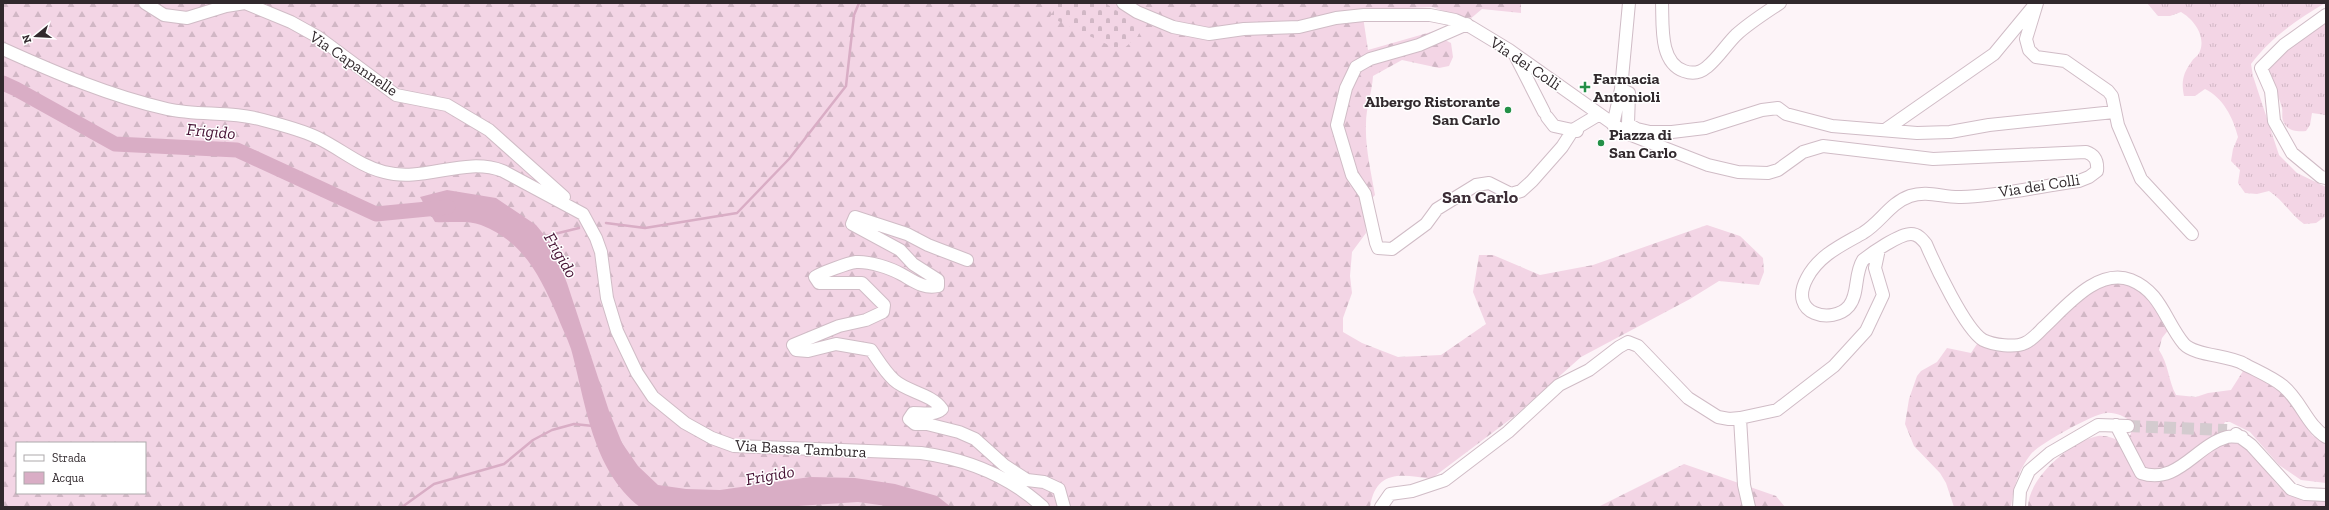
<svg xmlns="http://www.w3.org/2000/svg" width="2329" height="510" font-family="'Zilla Slab',serif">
<defs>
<pattern id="grass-tufts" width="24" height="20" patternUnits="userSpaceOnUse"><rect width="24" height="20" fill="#f3d5e5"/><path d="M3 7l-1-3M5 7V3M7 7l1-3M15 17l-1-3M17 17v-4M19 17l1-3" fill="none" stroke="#d1b7c5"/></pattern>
<pattern id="forest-firs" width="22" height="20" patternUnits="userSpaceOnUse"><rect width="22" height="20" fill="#f3d5e5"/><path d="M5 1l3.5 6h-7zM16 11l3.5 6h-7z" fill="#d1b7c5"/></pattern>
<pattern id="cemetery-stones" width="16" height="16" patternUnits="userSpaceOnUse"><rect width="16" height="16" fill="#f3d5e5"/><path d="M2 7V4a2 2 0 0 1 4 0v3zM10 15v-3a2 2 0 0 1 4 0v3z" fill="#d1b7c5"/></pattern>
</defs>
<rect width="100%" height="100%" fill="#fdf4f8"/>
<path fill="url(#grass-tufts)" d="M2147 3H2325C2297 20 2271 37 2251 64L2253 76 2279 155 2297 173 2326 187V216L2316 223 2304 224C2290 214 2283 200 2269 191L2257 194 2245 193 2238 183 2240 170 2231 161 2233 149 2238 137C2233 117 2223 98 2205 89L2195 96H2184C2181 82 2183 73 2192 61 2194 58 2199 55 2200 51 2206 35 2193 19 2181 12L2170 16H2158Z
M2326 20V115L2312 113 2310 125 2306 131C2298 132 2288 131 2284 123 2281 118 2283 113 2282 108 2277 89 2267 80 2269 60Z"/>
<path fill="url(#forest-firs)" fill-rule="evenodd" d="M3 3H1521V13L1482 9 1469 20 1432 7 1362 10 1368 50 1438 30 1443 39 1451 43 1453 57 1449 66 1439 68 1402 60 1373 76C1372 93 1366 107 1366 124 1365 147 1371 172 1375 195L1364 207 1366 233 1352 252 1350 276 1352 293 1343 318V332L1362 343 1398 357 1441 355 1486 324 1473 292 1479 255H1493L1540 275 1593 265 1707 225 1740 236 1763 258 1764 272 1759 285 1719 281 1690 299 1581 357 1516 415 1431 479C1400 474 1376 470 1370 507H3ZM17 443H145V493H17Z
M2114 282C2148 286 2153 302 2169 329L2162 338 2159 350C2169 365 2168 380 2176 395L2196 397 2208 393 2231 390 2245 368 2289 396 2309 431 2313 436 2326 442V483L2301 480 2279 465 2250 432 2230 422H2225L2222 427 2223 436C2230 442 2240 443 2247 450 2281 480 2271 499 2326 501V507H2028C2028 478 2071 441 2098 436 2106 435 2115 439 2122 442L2131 434V422C2125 416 2114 412 2106 413 2093 414 2039 444 2031 454 2019 469 2013 488 2011 507H1954L1946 483 1940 473 1914 446 1905 424 1909 399 1917 376 1921 371 1937 362 1947 348 1971 353 1977 344 1987 339 2020 344 2085 294Z
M1684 464 1776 496 1785 507H1598Z"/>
<path fill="url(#cemetery-stones)" d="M1058 3H1105L1142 27 1138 36 1121 51 1050 17Z"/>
<path fill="#d9adc5" d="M447 190 496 198 536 225 550 242 567 283 609 411 622 443 638 466 658 485 686 489 720 490 810 477 855 478 895 484 937 496 951 507H894L858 502 782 507H640C592 470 586 403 571 349 567 337 561 326 557 315 540 276 523 241 481 225 468 220 449 223 435 222L420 197Z"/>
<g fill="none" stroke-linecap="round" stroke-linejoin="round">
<path stroke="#d9adc5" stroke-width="2.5" d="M606 223 645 228 737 213 789 159 846 86 854 15 859 3
M542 237 579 228
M402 507 434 484 504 464 533 440 552 430 574 424 593 426"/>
<path stroke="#d9adc5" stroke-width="15" d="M3 83 16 89 115 144 237 150 376 214 448 207"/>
<path stroke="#d4cbcf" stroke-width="12" stroke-dasharray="12 6" stroke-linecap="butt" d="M2128 426 2227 430"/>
<defs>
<path id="minor" d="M145 3 164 15 187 18 226 6 245 3 291 22 318 37 396 95 447 105 489 130 564 197
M1123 3 1137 12 1173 27 1209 34 1244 29 1299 27 1336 18 1364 15H1430L1455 20 1471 27 1509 50 1626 133 1708 165 1738 172 1768 173 1778 170 1803 152 1823 146 1933 159 2086 152C2095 155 2098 161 2097 171L2089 177 2079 181C2040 186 2000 196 1961 197 1944 198 1928 190 1910 196 1890 203 1881 222 1863 233 1842 245 1819 255 1807 278 1787 315 1833 325 1849 306 1859 294 1854 274 1863 260 1872 253 1899 234 1911 234 1918 234 1922 239 1926 244 1935 265 1965 329 1983 340 1993 345 2015 348 2025 343 2032 340 2038 333 2043 328 2065 308 2097 267 2131 280 2161 292 2165 321 2184 344 2195 356 2229 355 2244 364 2257 371 2272 377 2283 386 2301 401 2307 425 2326 437
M1662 3C1663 25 1659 62 1684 71 1692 74 1700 73 1707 67 1718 58 1726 45 1736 35 1749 23 1765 13 1780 3
M2037 3 2026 39 2029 50 2036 57 2065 61 2108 91 2112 96 2118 125 2141 179 2192 234
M2326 15 2284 45 2261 68 2271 91 2274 121 2292 153 2321 177 2326 178
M1467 24 1419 45 1370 59 1356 67 1346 88 1337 125 1352 175 1365 194 1376 243 1378 248 1392 249 1426 224 1437 209 1476 185 1489 183 1511 194 1521 191 1532 181 1562 147 1573 130 1598 115
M3 49C56 73 110 96 167 109 198 116 232 111 263 120 281 125 303 130 320 139 342 150 360 166 384 172 424 183 464 156 503 171L583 214 596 238 601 252 607 298 617 331 637 373 653 397 685 423 712 438 734 446 921 453C966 459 1009 476 1043 507
M1515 55 1544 112
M1621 89 1629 93 1628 124 1637 129 1650 132H1672L1705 128 1762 110 1778 108 1786 114 1832 126 1917 133 1950 132 1989 125 2114 112
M1547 117 1554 126 1577 131
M1613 125 1621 89 1629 3
M1885 130 1994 54 2032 8
M967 260 928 245 907 234 855 217 852 224 900 250 913 264 938 280V286C923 289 914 281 901 274 890 268 869 261 856 262 848 263 821 273 815 277L819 283H862L884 305 883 312 866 320 839 326 793 345 796 350 808 351 836 344 871 350C878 360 885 372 894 380 907 392 932 394 942 409 934 416 923 413 913 413L909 419 915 424H927L959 432 975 439 1004 465 1027 480 1044 482 1059 489 1064 507
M1740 418 1744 485 1749 507
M2116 425 2141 473C2178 485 2195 446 2227 437 2231 436 2237 437 2242 437
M2236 434 2251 445 2291 489 2305 494 2326 495
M1381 507 1390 494 1412 491 1445 480 1508 432 1559 385 1589 370 1619 347 1628 342 1638 346 1688 398 1718 417 1729 419 1740 418 1777 410 1834 366 1866 331 1883 295 1875 268 1879 249
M2019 507 2020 491 2029 471 2050 453 2098 425 2128 426"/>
</defs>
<use href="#minor" stroke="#d0bcc6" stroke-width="14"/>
<use href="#minor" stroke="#fff" stroke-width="12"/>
</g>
<g fill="#249048" stroke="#fff" stroke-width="1.5">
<path d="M1583 81h4v4h4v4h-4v4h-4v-4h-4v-4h4z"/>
<circle cx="1508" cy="110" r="4"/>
<circle cx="1601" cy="143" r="4"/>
</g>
<g text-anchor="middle" stroke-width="3" stroke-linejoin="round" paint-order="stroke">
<g font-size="16" fill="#31292d" stroke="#fff">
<text transform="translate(354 63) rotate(34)" y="6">Via Capannelle</text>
<text transform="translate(1526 63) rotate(34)" y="6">Via dei Colli</text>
<text transform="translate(2039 185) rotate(-9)" y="6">Via dei Colli</text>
<text transform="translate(801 448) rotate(3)" y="6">Via Bassa Tambura</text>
</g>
<g font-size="16" font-weight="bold" fill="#31292d" stroke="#fff" text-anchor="start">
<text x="1593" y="84">Farmacia<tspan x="1593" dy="18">Antonioli</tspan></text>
<text x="1500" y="107" text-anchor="end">Albergo Ristorante<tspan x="1500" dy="18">San Carlo</tspan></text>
<text x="1609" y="140">Piazza di<tspan x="1609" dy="18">San Carlo</tspan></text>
</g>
<g font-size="17" font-style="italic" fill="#461234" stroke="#fff">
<text transform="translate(211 131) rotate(5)" y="6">Frigido</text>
<text transform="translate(561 255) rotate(60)" y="6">Frigido</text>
<text transform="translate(770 475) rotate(-10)" y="6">Frigido</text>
</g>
<g font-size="18" font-weight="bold" fill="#3b2c35" stroke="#fff">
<text x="1480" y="203">San Carlo</text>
</g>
</g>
<rect width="2329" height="510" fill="none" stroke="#31292d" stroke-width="8"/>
<rect x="16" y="442" width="130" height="52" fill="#ffffff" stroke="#ada9ab"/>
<rect x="24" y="455" width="20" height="6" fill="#ffffff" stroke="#ada9ab"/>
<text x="52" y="462" font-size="12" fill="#31292d">Strada</text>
<rect x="24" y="472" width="20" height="12" fill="#d9adc5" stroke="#ada9ab"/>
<text x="52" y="482" font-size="12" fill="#31292d">Acqua</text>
<g transform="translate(36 36) rotate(252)" stroke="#ffffff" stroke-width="3" paint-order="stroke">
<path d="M0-3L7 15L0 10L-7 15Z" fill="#31292d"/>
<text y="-6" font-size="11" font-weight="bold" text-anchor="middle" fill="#31292d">N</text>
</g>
</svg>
